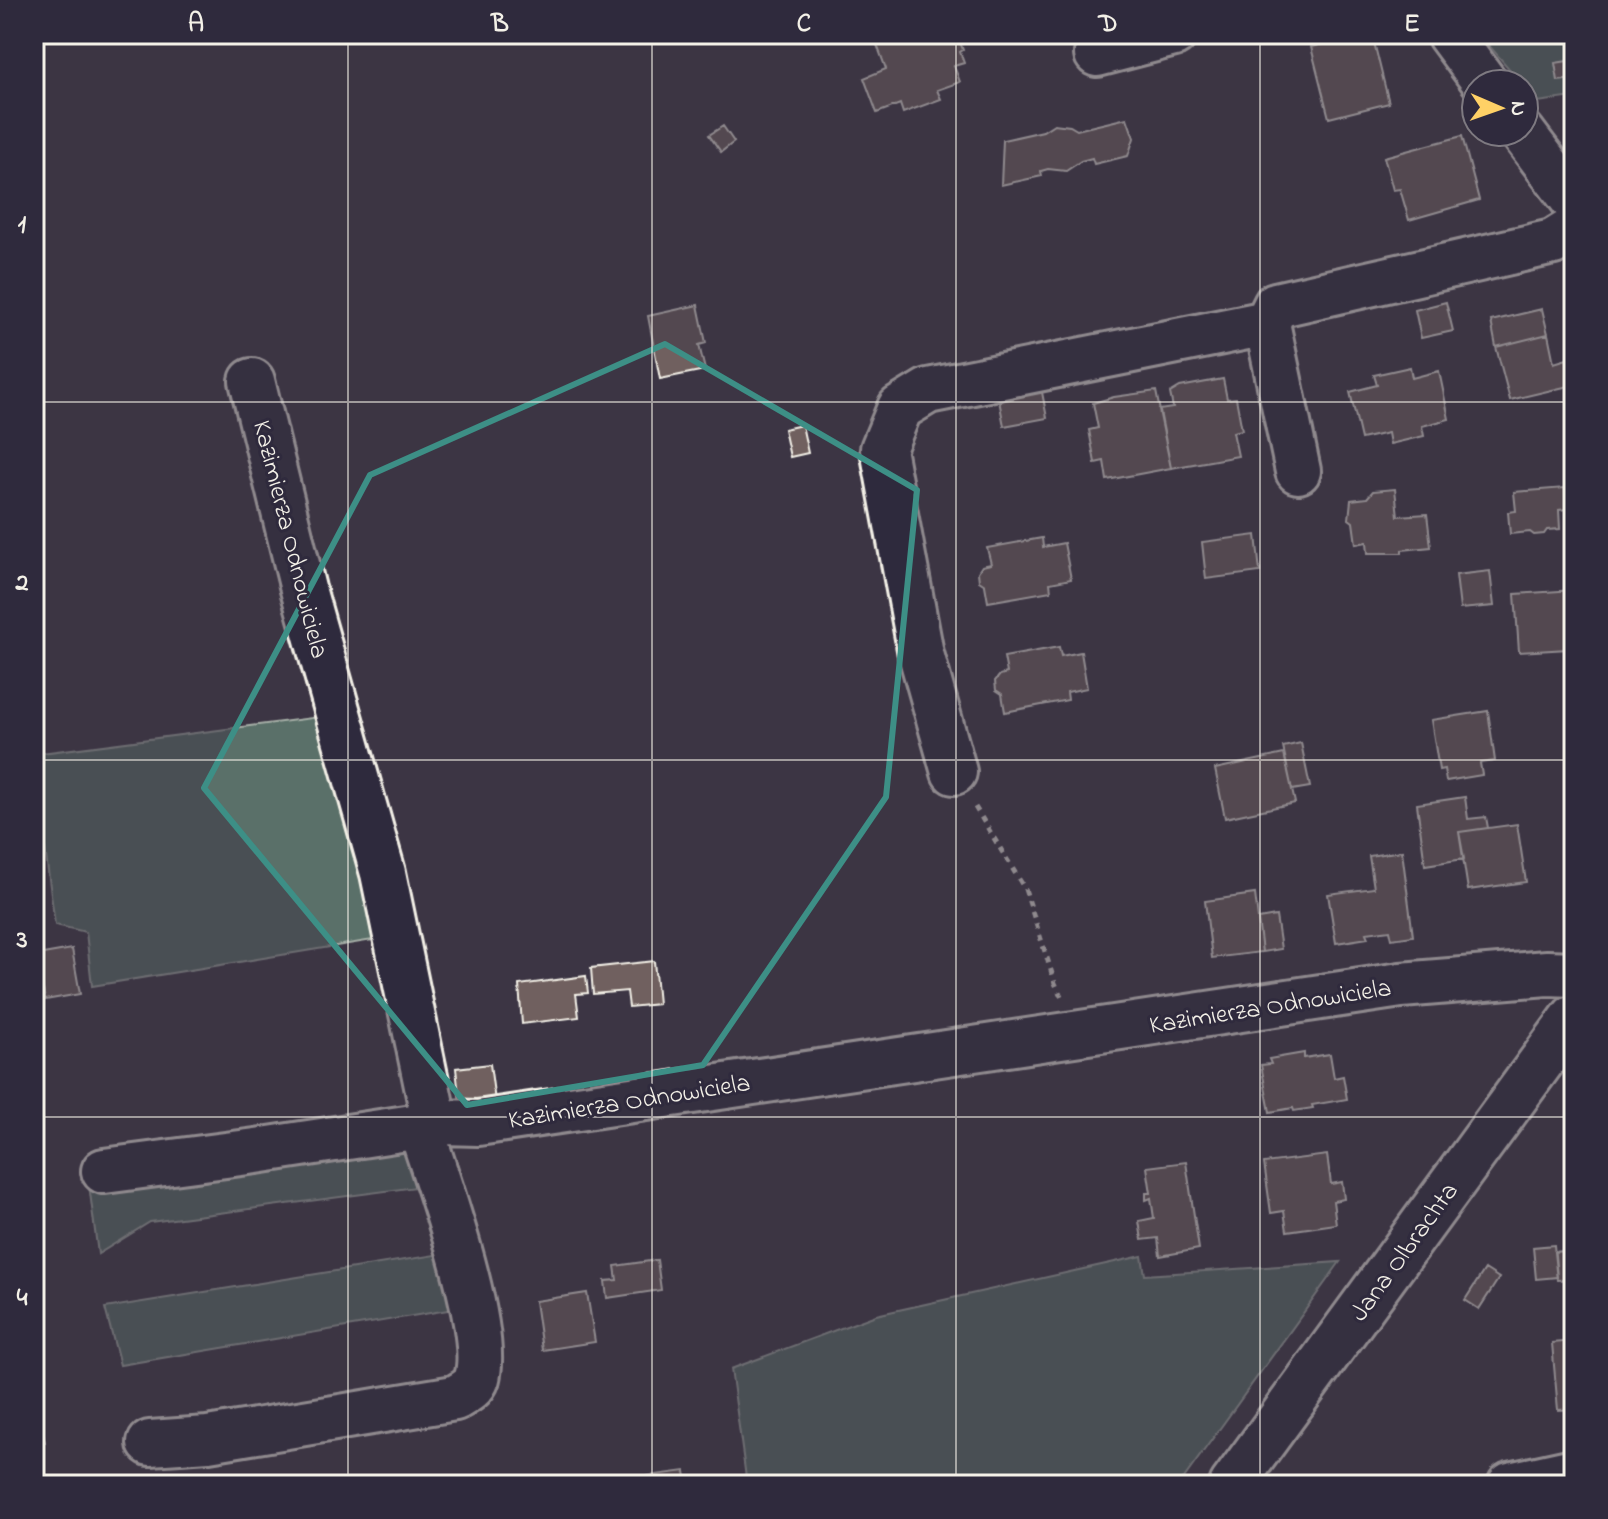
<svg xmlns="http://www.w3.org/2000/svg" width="1608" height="1519" font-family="'Indie Flower',sans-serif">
<rect width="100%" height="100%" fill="#3c3544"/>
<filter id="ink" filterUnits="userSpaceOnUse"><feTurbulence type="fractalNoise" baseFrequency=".0125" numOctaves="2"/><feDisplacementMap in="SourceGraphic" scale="16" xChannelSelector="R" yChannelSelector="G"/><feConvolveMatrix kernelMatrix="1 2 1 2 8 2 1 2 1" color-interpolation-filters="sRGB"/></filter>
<g filter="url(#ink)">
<path fill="#5a6f69" stroke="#a7b0a8" stroke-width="2" d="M1479 34H1574V97L1538 102Z
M327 716 385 938 92 986 86 932 55 925 40 810 34 811V754Z
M414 1137 424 1186 150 1222 98 1254 89 1185Z
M441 1254 460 1308 120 1365 105 1308Z
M1142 1256 1145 1275 1340 1262 1179 1485H747L731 1369 876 1315Z"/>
<path fill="#70605e" stroke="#f4f1e8" stroke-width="2" d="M873 34H957L963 50 960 52 964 63 954 66 960 82 937 90 941 99 903 113 900 104 877 113 864 78 886 69Z
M1364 34H1372L1389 103 1329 118 1311 47Z
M1574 60V79L1558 81 1555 63Z
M1127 118 1134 138 1128 156 1094 164 1092 158 1081 161 1066 171 1048 169 1041 171 1042 176 1001 185 1003 140 1043 131 1054 124 1070 126 1077 130Z
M723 126 734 142 721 152 709 135Z
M1462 136 1479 200 1409 220 1400 189 1393 190 1384 157Z
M1446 302 1453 331 1421 338 1415 310Z
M698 305 706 343 699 345 705 370 660 379 648 316Z
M1542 309 1548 334 1496 347 1491 321Z
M1548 334 1554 363 1567 359 1573 385 1510 400 1496 347Z
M1410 367 1412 378 1439 371 1449 419 1422 426 1424 436 1390 444 1388 433 1361 439 1350 392 1377 385 1374 375Z
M1223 379 1227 399 1236 398 1242 430 1233 432 1238 456 1171 468 1159 410 1173 408 1170 393 1180 387Z
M1041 387 1047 418 1004 426 998 395Z
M1156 391 1171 468 1107 480 1104 461 1095 463 1089 430 1098 428 1093 403 1114 397Z
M802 425 808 453 790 457 784 429Z
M1565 488 1567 509 1559 510 1560 529 1547 530 1544 534 1534 535 1530 532 1510 534 1508 512 1516 511 1514 492Z
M1395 489 1398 516 1427 514 1431 547 1402 550V553H1368L1367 542 1356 544 1353 522 1349 519 1351 500 1367 498 1373 491Z
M1256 535 1260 572 1206 579 1202 542Z
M1042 538 1043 547 1064 543 1071 579 1050 583 1051 591 988 602 985 585 979 581 978 572 982 566 991 564 987 548Z
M1490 571 1494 606 1460 609 1456 575Z
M1574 590V632H1567L1568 649 1519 652 1515 594Z
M1059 647 1061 656 1081 652 1087 688 1067 692 1068 700 1005 712 1002 694 996 690 995 681 1000 675 1007 673 1004 657Z
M1488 711 1495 761 1480 763 1482 775 1446 781 1444 769 1439 770 1431 720Z
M1301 743 1310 787 1292 790 1283 747Z
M1284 754 1295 803 1225 818 1215 769Z
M1465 797 1468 819 1486 817 1488 828 1459 832 1464 859 1425 865 1417 804Z
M1517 824 1526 882 1468 890 1459 832Z
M1402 851 1413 936 1392 939 1390 930 1366 933 1368 938 1336 943 1328 894 1374 888 1369 856Z
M1255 894 1262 952 1212 958 1205 901Z
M1276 916 1281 949 1262 952 1258 919Z
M72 949 80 994 45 1000 37 955Z
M654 961 658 1004 629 1007 627 991 593 994 591 968Z
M586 976 588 993 576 994 579 1017 522 1024 519 985Z
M1304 1053V1058L1330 1054 1334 1078 1343 1076 1347 1099 1312 1105 1313 1108 1294 1111 1293 1108 1270 1112 1261 1065 1271 1064 1269 1059Z
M490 1064 495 1101 460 1105 456 1068Z
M34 1104 41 1157 34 1158Z
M1327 1155 1331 1184 1342 1182 1344 1199 1333 1201 1336 1224 1287 1231 1284 1211 1271 1213 1264 1163Z
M1186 1162 1199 1249 1160 1256 1158 1238 1142 1240 1139 1221 1154 1218 1151 1198 1146 1200V1193H1151L1147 1167Z
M1554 1245 1557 1277 1536 1279 1533 1247Z
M1574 1250V1279L1557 1280 1554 1252Z
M657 1260 661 1290 607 1298 605 1281 617 1280 615 1266Z
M1485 1269 1499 1278 1479 1309 1465 1300Z
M587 1293 595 1342 542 1350 535 1301Z
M38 1298 41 1317 34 1318V1299Z
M1574 1341V1409L1558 1410 1552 1343Z
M34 1399 45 1442 34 1444Z
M685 1471 687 1485H649L648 1476Z"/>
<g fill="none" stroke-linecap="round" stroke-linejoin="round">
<defs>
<path id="minor" d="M1449 34 1486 84
M1097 54 1174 34
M1522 132 1574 201
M252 381 303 589 383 873 432 1110 444 1122 478 1123 1401 985 1547 973 1574 974
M1298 471 1267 323 1276 305 1553 242 1574 229
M954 772 921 654 883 449 900 408 928 391 1267 323
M104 1171 256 1151 420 1126
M150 1443 208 1439 455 1398C464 1393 474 1388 477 1378 491 1329 437 1180 420 1126L439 1117
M1232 1485 1574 1017
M1510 1485 1574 1471"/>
</defs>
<use href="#minor" stroke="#f4f1e8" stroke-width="50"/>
<path stroke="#f4f1e8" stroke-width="5" stroke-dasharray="6 6" stroke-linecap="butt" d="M975 807 1025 889 1055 983 1061 996"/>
<use href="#minor" stroke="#2f2a3d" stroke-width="44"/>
</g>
</g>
<path d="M0 0H1608V1519H0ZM665 344 917 490 886 797 703 1065 467 1105 204 788 370 475Z" fill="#3c3544" fill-opacity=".55" fill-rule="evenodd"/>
<path fill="none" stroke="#3d8f86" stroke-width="6" stroke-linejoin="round" d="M665 344 917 490 886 797 703 1065 467 1105 204 788 370 475Z"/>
<path fill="none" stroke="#f4f1e8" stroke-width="2" stroke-opacity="0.55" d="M348 34V1485M652 34V1485M956 34V1485M1260 34V1485M34 402H1574M34 760H1574M34 1117H1574"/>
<g text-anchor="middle" stroke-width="6" stroke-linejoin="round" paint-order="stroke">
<g font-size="26" fill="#f4f1e8" stroke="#2f2a3d">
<text transform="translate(292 539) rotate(76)" y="9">Kazimierza Odnowiciela</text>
<text transform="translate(1270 1005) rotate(-9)" y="9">Kazimierza Odnowiciela</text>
<text transform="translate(629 1100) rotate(-9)" y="9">Kazimierza Odnowiciela</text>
<text transform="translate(1403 1251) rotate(-54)" y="9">Jana Olbrachta</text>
</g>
</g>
<rect width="1608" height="1519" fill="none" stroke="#2f2a3d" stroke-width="88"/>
<g transform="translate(1500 108) rotate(92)"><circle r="38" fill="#2f2a3d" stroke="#7e7a81" stroke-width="2"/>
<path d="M0-6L14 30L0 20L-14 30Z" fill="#ffd166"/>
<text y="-12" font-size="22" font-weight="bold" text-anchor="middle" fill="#f4f1e8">N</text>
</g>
<rect x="44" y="44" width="1520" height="1431" fill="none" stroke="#f4f1e8" stroke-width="3"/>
<g font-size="26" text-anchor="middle" font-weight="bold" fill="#f4f1e8">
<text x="196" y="31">A</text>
<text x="500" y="31">B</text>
<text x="804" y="31">C</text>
<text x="1108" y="31">D</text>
<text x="1412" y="31">E</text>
<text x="22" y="232">1</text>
<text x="22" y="590">2</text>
<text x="22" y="947">3</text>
<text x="22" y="1305">4</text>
</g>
</svg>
